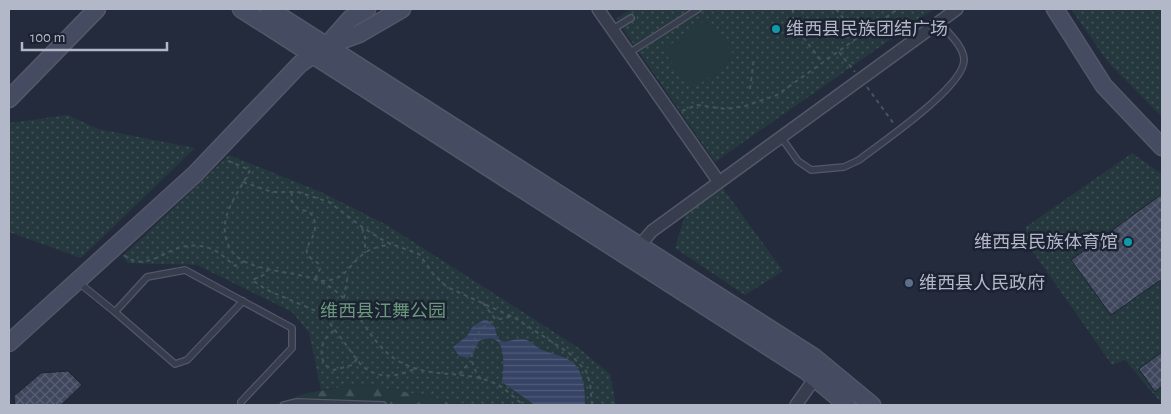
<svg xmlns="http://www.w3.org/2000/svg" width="1171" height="414" font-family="'Alegreya Sans','Noto Sans SC',sans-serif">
<defs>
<pattern id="forest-firs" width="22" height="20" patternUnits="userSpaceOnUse" patternTransform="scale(1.25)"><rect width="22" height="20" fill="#25383e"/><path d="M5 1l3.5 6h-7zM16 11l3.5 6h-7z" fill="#425358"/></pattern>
<pattern id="park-dots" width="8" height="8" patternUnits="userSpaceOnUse" patternTransform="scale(1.25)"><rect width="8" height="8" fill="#25383e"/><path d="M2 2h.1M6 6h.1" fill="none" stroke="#425358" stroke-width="1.8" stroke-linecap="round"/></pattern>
<pattern id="water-rules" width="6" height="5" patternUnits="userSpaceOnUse" patternTransform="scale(1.25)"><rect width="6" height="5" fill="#364364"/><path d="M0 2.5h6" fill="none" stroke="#515c79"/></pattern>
<pattern id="building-cross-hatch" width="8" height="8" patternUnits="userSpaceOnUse" patternTransform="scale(1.25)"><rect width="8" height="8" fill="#3f475d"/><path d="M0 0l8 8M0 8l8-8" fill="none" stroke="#585f73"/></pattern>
</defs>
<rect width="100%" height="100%" fill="#232b3d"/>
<path fill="url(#forest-firs)" d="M364 384 473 405H273L307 393Z"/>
<path fill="url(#park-dots)" d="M631 9H934L715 162 616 19Z
M1071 9H1162V117L1108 62Z
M68 115 98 129 195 148 81 258 9 232V123Z
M1132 153 1162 174V404L1125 360 1112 365 1026 242V227Z
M229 155 321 192 387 225 579 348 610 374 616 405H473L364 384 321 390 309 333 292 312 197 265 128 263 123 256Z
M722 187 783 271 745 295 675 248 686 212Z"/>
<path fill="#25383e" d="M708 18 736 58 691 90 663 50Z"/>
<path fill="url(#water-rules)" d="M484 320H487L495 327C498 351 508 338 523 339 530 340 534 345 540 349 549 353 560 355 569 360 584 368 585 390 585 405H535L502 382C504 366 508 328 479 341L473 354 468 358 459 356 453 347 467 336 473 326Z"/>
<path fill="url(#building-cross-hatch)" stroke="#1e2434" d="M1162 194V279L1111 315 1071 260Z
M1162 352V386L1155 392 1139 369Z
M68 371 82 385 61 405H15L14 396 41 373Z"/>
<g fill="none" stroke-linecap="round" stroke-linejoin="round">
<defs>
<path id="lane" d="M613 29 631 18
M629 53 698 9
M781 137 798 161 811 170 844 167 859 160C881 143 964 87 964 60 964 46 947 32 939 22
M78 282 115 312 175 364 187 360 243 301
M115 312 147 277 185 270 292 328V348L241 402V405
M284 405 297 402 383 405"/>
<path id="street" d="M598 9 719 182
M640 245 652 231 957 9
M796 405 815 378"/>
<path id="secondary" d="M241 9 806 371 847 405
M269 9 814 357 872 405
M1055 9 1104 86 1162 147
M328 44 350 19 367 9
M9 99 97 9
M9 343 195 174 300 64 326 46 359 34 402 9"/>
</defs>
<use href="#lane" stroke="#525868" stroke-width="8"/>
<use href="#street" stroke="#525868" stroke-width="14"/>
<use href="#secondary" stroke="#525868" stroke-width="19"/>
<path stroke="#43555b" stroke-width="2" stroke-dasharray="4 4" stroke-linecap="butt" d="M793 9V24L823 63
M836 9 859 38
M839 52 855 72
M867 87 894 124
M750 89 754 58
M682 111 697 105 726 109 745 106 777 95 898 9
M228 161 250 170C238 195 213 221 231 250 246 273 296 270 319 281 357 298 365 339 395 359 430 381 459 368 494 383 505 387 513 398 524 405
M243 182 272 192H298L329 202 362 227 386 242 419 254 434 275 447 287 515 318 569 353 586 371 590 383 592 405
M292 192 291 200 298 209 310 212C313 217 316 222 315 228 314 244 295 250 318 263L320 269 315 279
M362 228 365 237V253
M124 255C142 271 161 254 178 248 187 245 198 245 206 247 218 250 226 259 235 266L244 261
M268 268 266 274 252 280 267 290 323 314 361 365C378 379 394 378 415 369
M321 281C346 280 346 268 362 255 370 248 382 246 391 244
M344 298 348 274
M483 303 496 320 512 316
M334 331C322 337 318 353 325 365L334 370 352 365 357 359
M459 374 471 361
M481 379C464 359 471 329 496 320"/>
<use href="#lane" stroke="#373d4d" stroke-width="5.5"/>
<use href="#street" stroke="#373d4d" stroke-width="11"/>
<use href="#secondary" stroke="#454b60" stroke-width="16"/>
</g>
<g fill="#0f9aa8" stroke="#1c2232" stroke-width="2">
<circle cx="776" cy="29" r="5"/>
<circle cx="1128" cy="242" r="5"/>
</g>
<circle fill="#5c6f8a" stroke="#1c2232" stroke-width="2" cx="909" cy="283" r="5"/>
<g text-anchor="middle" stroke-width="5" stroke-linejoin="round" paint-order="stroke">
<g font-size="18" fill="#b2b8c8" stroke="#1c2232" text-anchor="start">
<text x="786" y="35">维西县民族团结广场</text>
<text x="1118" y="248" text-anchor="end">维西县民族体育馆</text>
<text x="919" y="289">维西县人民政府</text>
</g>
<g font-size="18" fill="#69997a" stroke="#1c2232">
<text x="383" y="317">维西县江舞公园</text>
</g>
</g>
<rect width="1171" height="414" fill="none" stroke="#b2b8c8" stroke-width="20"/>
<path d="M22 42v8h145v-8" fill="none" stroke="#b2b8c8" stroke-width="2.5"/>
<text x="30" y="42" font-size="15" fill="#b2b8c8" stroke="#1c2232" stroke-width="4" paint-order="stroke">100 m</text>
</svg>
